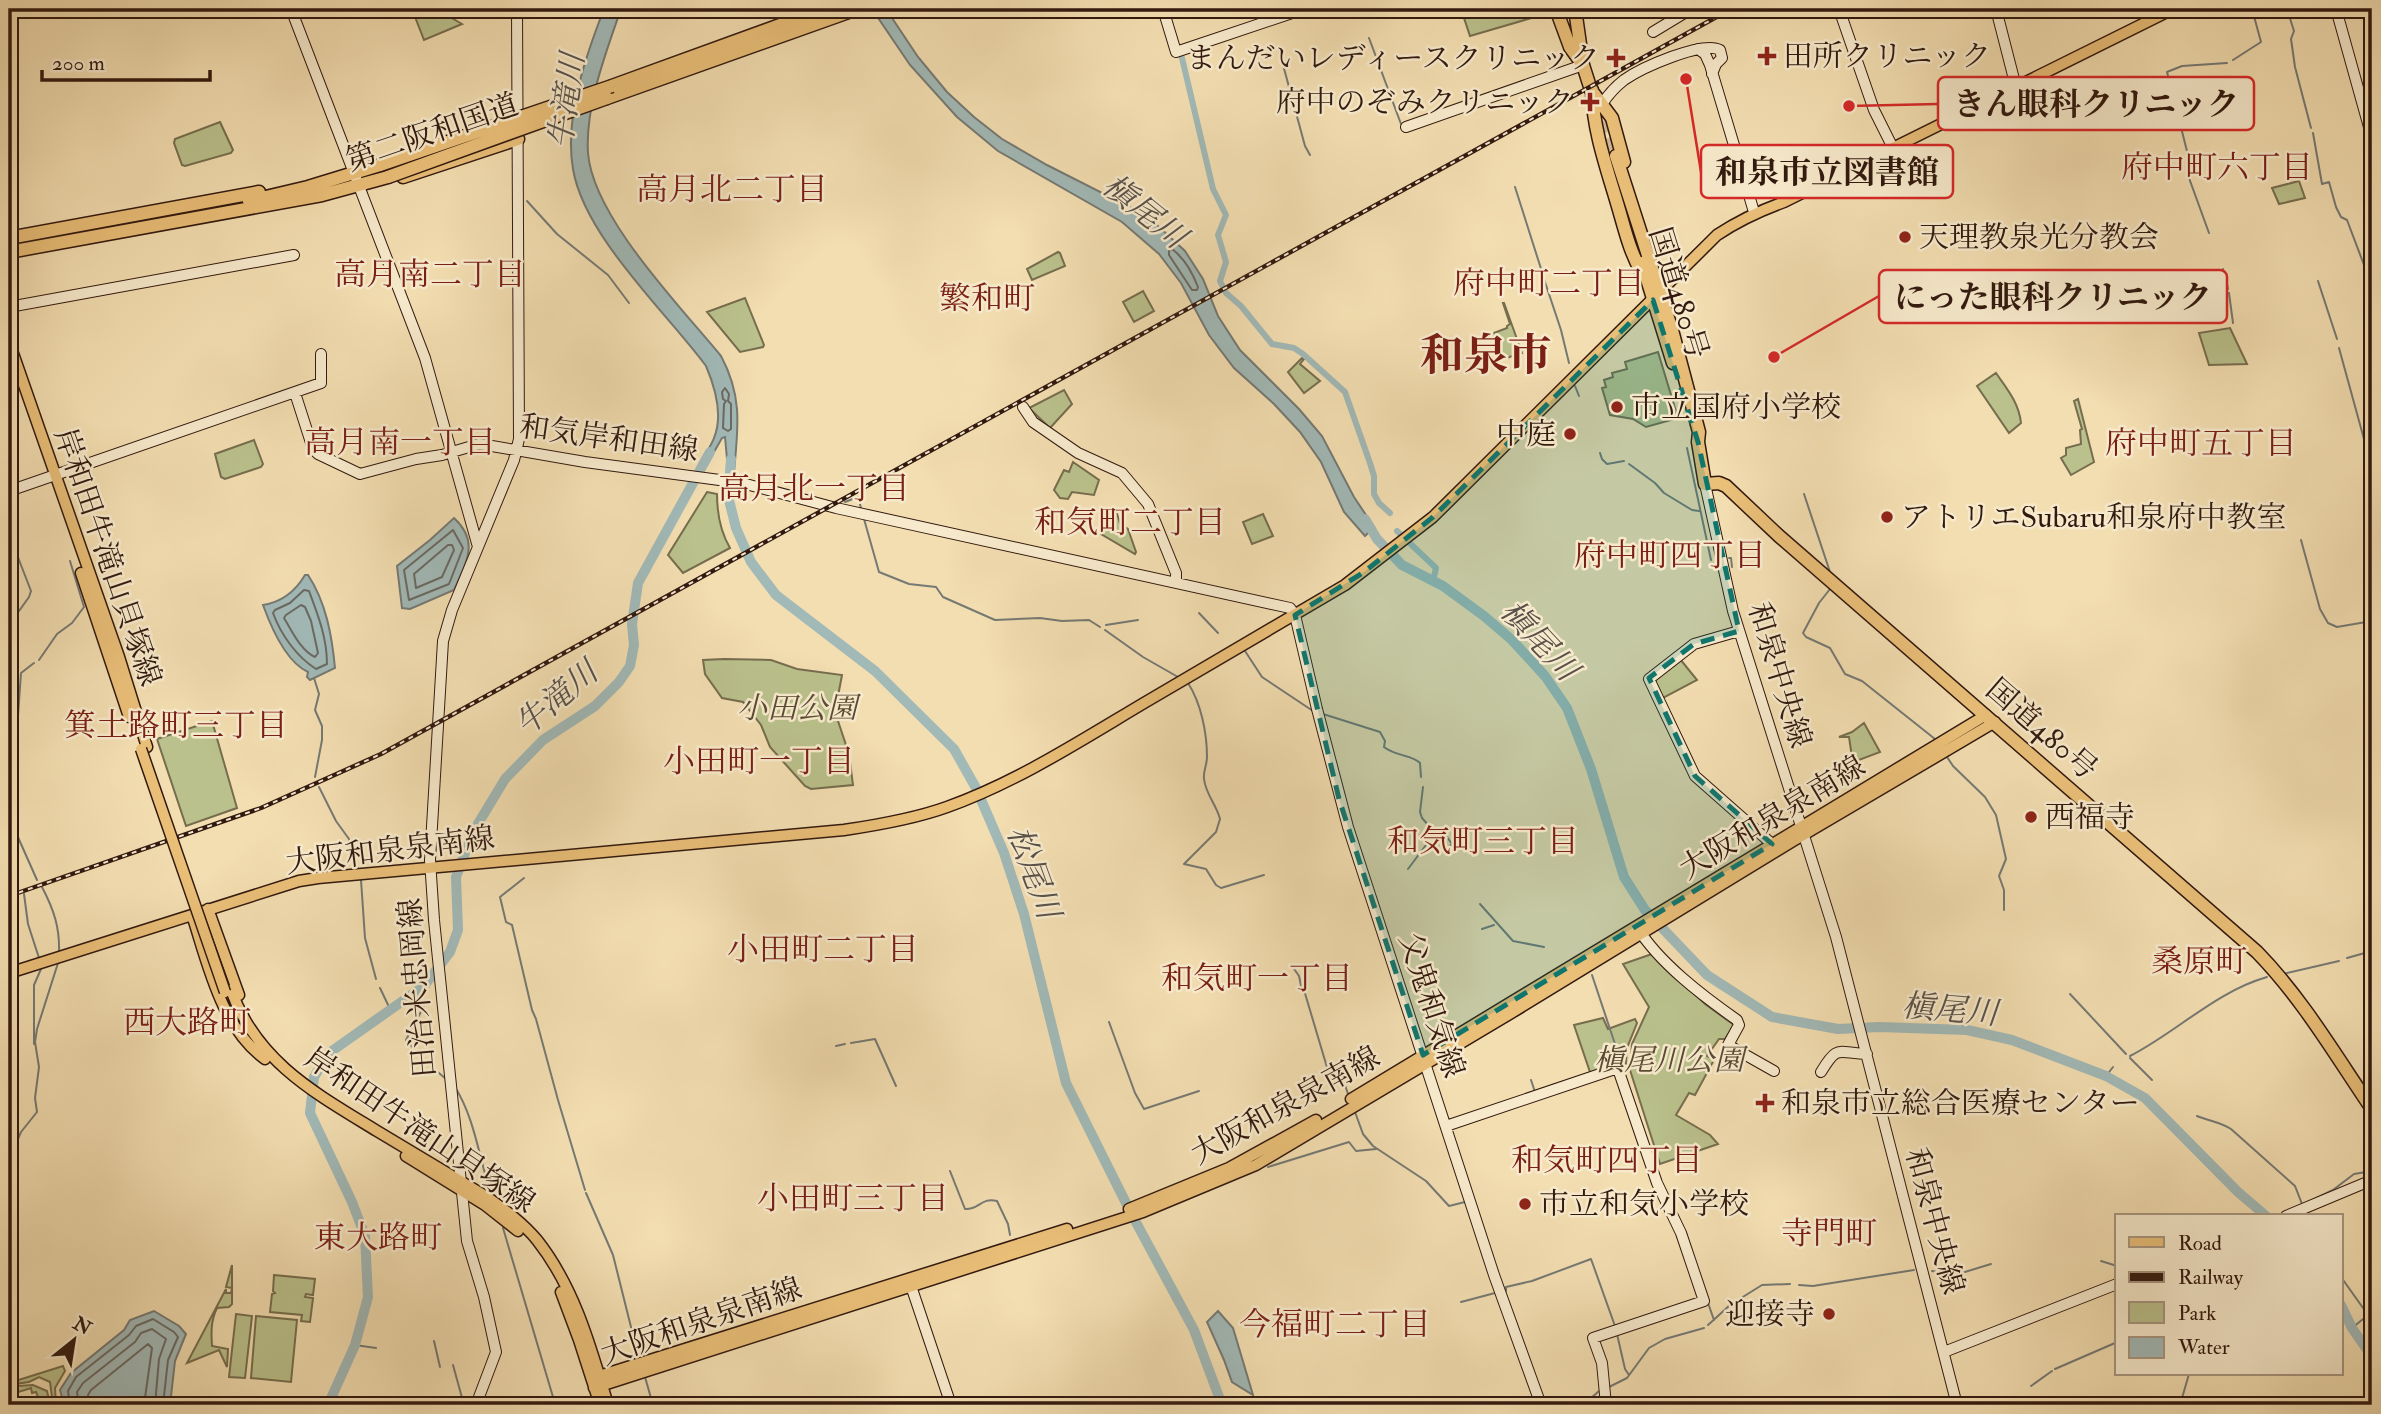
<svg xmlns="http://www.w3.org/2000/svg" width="2381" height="1414" font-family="'IM FELL Double Pica','Noto Serif JP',serif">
<rect width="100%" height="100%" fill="#f3deb1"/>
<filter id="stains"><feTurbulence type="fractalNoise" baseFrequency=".00286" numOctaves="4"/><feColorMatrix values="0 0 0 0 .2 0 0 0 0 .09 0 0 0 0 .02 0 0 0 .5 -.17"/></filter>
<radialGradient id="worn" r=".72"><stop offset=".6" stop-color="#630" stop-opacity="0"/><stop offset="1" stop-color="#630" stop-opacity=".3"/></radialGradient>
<path fill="#bac18c" stroke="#766d4e" stroke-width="2" d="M412 9H436L462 24 424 40Z
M1461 9H1551L1552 12 1470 36Z
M220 122 233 150 231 153 185 166 182 165 174 143 175 139Z
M2299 181 2305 198 2279 204 2272 188Z
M1058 252 1060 253 1065 266 1032 280 1027 269Z
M1143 291 1154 311 1134 322 1123 302Z
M745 298 764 345 763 347 740 352 707 312Z
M1503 303H1504L1522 353 1500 360 1491 334 1507 328V326L1510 324Z
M2230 328 2247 364 2209 365 2199 333Z
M1658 352 1678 418 1646 427 1633 419 1610 415 1602 388 1606 387 1604 380 1613 377 1612 373 1627 369 1625 362Z
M1302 358 1304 359 1300 364 1320 381 1304 393 1288 372Z
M1996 373C2007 389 2019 403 2021 423L2009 433 1977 386Z
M1064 390 1072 404 1050 428 1029 408Z
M2078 399 2094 462 2071 475 2061 458 2066 455V448L2081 444 2080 430 2082 429 2074 401Z
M254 440 263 464 261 467 225 479 221 477 215 454Z
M1073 462 1099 480 1094 495 1072 492 1068 499 1060 498 1054 490 1064 470 1069 472Z
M707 492 717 494C717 513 720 531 730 548L683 573 668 555Z
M1108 513 1117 514 1120 523 1128 529 1136 552 1135 554 1101 534Z
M1263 514 1273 536 1252 544 1243 522Z
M724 659 771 660 797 669 842 675 835 712 849 754 853 785 811 789 805 786 770 747 761 725 743 702 722 698 705 674 703 660Z
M1680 659 1697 680 1663 698 1655 683 1656 677Z
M212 721 237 808 186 826 157 739Z
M1864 723 1880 752 1859 760 1852 757 1849 737H1839L1852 732Z
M1652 954 1705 1004 1734 1025 1725 1039H1719L1707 1056 1714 1060 1695 1095 1689 1093 1676 1115 1710 1135 1718 1144 1660 1164 1630 1070 1632 1044 1649 1007 1623 964Z
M1603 1018 1608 1029 1635 1019 1637 1023 1627 1048 1626 1064 1591 1075 1574 1025Z
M232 1265V1304L229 1307 217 1308C211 1320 211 1332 212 1346L228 1349 227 1367 219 1350 187 1363 226 1289V1293H231L232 1288 226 1287Z
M274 1275 315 1279 313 1295 306 1294 305 1297 313 1298 310 1322 301 1321 302 1315 270 1312 272 1294 275 1293 273 1291Z
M236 1314 252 1316 245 1378 229 1377Z
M256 1316 297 1320 291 1382 251 1378Z
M63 1366 65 1371 55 1388 56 1405H53L50 1382 39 1377 29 1382 15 1384 17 1386 33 1385 47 1391 50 1405H41L36 1392 32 1393 31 1388 9 1395V1383Z"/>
<path fill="#a1b9b7" stroke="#757974" stroke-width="2" d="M604 9H621C606 52 585 107 588 153 593 217 680 306 721 356 743 397 738 428 734 472L728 470 725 437 722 438 706 466 701 462C705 454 711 446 714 438 723 416 715 387 706 366 666 312 584 236 573 169 564 118 586 55 604 9Z
M872 9H886L918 57 947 92 974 117 1002 139 1047 165 1130 207 1158 226 1185 251 1203 279 1218 316 1240 350 1299 409 1322 436 1354 497 1374 527 1365 536 1344 512 1321 462 1300 432 1274 404 1234 368 1209 335 1181 283 1159 254 1122 222 998 151 957 117 910 65Z
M454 518C480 542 466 562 454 590L410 609 402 608 397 566 430 540Z
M305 575H308C326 602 332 636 335 668L310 680 307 677 308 672C286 662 271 627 263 605 282 602 295 592 305 575Z
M154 1311 179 1326 186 1334 175 1361 170 1405H64L60 1390 71 1373 124 1330 130 1320Z
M1218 1311 1233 1328 1253 1395 1232 1382 1224 1360 1207 1322Z"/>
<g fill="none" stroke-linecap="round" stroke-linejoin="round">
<path stroke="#6a6963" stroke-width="2" d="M1172 249C1184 258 1193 274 1198 287L1197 290H1192L1169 255V251Z
M725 388 729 394 728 401 731 404V429L728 431 723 428 724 404 726 401 723 399 722 392Z
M453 530 463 548 449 584 409 600 404 570Z
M448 545H452L454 550 442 577 416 588 414 574Z
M304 590 309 591C318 615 327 638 327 664L316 669C297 657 281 635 273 613L275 610 290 603Z
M301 605 305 607 311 621 318 653 315 657C301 651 292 631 284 618L286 615Z
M70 1405 68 1391 76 1377 129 1335 136 1326 153 1319 174 1332 178 1337 168 1360 163 1405
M79 1405 77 1392 83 1383 135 1342 141 1333 152 1329 166 1339 159 1359 155 1405
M90 1405 88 1395 91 1390 148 1344 152 1348 144 1405"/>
<path stroke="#757974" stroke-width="2" d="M1265 9 1268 16
M2287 9 2294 31 2291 39 2295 67 2311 128
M1369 38 1401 124
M1279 50 1305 146 1310 155
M2233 60 2261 42 2252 9
M2034 123 2042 111
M2313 133 2322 184 2329 182 2336 207 2341 217 2347 220 2364 265
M2190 163 2167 72 2182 66 2227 63
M2189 178 2209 233
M1515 187 1543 275
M527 201 557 234 608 275 629 303
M2223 269 2224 272
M1544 279 1561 330 1569 363
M2226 279 2228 289
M2318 281 2337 339
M2229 293 2233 323
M2339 348 2367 450
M1575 386 1579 396
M1687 448 1711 560
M1600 453 1602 459 1607 464 1624 461
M1629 464 1655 483 1664 493 1692 510 1699 511
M1804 494 1830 572
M845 502 858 497 861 508
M864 519 879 572 909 584 936 587 943 597 995 620 1040 618 1062 621 1089 620 1100 627
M9 534 31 591 29 597 14 618 9 641 18 677 17 715 13 733
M2301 540 2320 609 2328 623 2337 627 2366 622 2372 627
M1729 558H1731L1732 567
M1830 589 1819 603 1803 633 1806 637 1830 648 1845 674 1862 681 1935 739
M1199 613 1218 633
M9 614 17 601 9 584 18 579
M1106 625 1138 620
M1105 630 1143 657 1178 677
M1245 651 1262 677 1313 711
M39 660 57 634 72 623 84 607 70 561
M314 678 319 694 315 710 322 726V740L315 777
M1188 683C1201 703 1207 733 1207 757 1207 765 1203 771 1204 779 1206 795 1216 804 1220 819L1216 832 1184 864 1206 869 1216 885 1221 888 1264 875
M1323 714 1380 732 1385 741 1384 747C1395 756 1412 755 1420 763L1421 777
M17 730 21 673 34 663
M1947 757 1953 766 1985 797 1996 815 2006 859 1999 876 2004 890V910
M9 759V754
M319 787 336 821 349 839 350 848 358 869
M1423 787 1420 812 1422 818 1429 826 1442 830 1452 844 1446 849
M9 817 37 880
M1408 869 1426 845
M524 878 500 897 506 922 512 925 532 1010 536 1019 558 1100 585 1190
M361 880 365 938 376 979
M42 887C54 910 60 928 59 953
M24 894 28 924 39 958
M1480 904 1513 941 1544 947
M1482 929 1494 925
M2347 958 2372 951
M1292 966 1299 976 1302 990
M2283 974 2339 961
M1592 975 1624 1071
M380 988 390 1009
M1304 990 1329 1074H1337L1342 1076 1348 1094
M414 993 419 1001
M2070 994 2126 1054
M424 1006 406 1040 426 1062 446 1079
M1109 1022 1135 1093 1144 1109 1199 1091
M851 1043 875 1039 896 1086
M34 1044V985L41 969
M836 1046 845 1044
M2130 1056C2177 1032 2215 992 2267 977
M2130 1058 2152 1080
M2106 1076 2113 1067
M1531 1080 1535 1092
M455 1087C475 1119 479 1158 491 1194
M1355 1112 1363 1134 1373 1146 1426 1181 1449 1206 1465 1202
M2197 1116C2209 1121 2220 1122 2231 1129L2295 1186 2302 1204
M9 1159 21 1132 37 1112 35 1098 39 1067 35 1042 37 1029 58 963
M1268 1167 1349 1142 1356 1151 1376 1149
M950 1171 965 1209C979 1210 981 1197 997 1201L1008 1224 1010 1235
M586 1193 613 1255 636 1347
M2308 1202 2333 1190 2354 1174 2372 1171
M503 1228 553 1397
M2101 1261 2117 1266
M1932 1271 1955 1275 1991 1264
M2341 1277 2368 1315 2352 1328
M1799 1285 1813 1286 1914 1270
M1506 1291V1287L1532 1281 1591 1259 1615 1326
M1461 1302 1495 1293
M1708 1303 1714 1320
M1708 1325 1730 1305 1762 1285 1790 1284
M1617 1334 1625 1369 1629 1375
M434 1341 440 1367
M355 1345 376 1348
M453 1365 464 1405
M2055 1369 2115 1343
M645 1377 653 1405
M2031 1386 2052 1371
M1609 1387 1627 1378 1649 1348 1665 1339 1704 1328
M1587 1405 1590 1399 1599 1391
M2180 1405 2189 1374"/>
<path stroke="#a1b9b7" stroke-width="6" d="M1170 9V12
M1182 58 1213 189 1226 215 1218 235 1226 262 1220 281 1226 293 1241 306 1272 344 1294 348 1303 354 1345 392 1370 463 1374 476V494L1379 503 1390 513
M1397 531 1436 568 1433 581"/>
<path stroke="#a1b9b7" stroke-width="10" d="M731 459 728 496 736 528 751 562 776 595 875 671 954 749 976 788 1004 853 1024 914 1066 1083 1131 1213 1194 1330 1219 1397V1405
M1365 519 1377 539 1402 565 1443 586 1484 616 1512 640 1545 676 1567 708 1591 769 1624 877 1645 910 1707 975 1772 1017 1838 1029 1879 1027 1967 1030 2012 1040 2106 1076 2145 1098 2238 1192 2266 1216
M2341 1305 2352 1328 2372 1357
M328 1405 355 1345 368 1297 365 1236 352 1202 310 1113 314 1077 329 1053 424 986 450 952 458 930 456 877 473 832 505 779 543 740 595 706 619 682 630 666 634 645 632 624 638 583 710 452"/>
<path stroke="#ccb791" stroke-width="12" stroke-dasharray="12 6" stroke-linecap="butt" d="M1600 103 1616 156"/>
<defs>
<path id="secondary" d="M291 9 425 358 478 547
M1163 9 1176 52 1304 9
M1839 9 1874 110 1893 148
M1996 9 2016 87
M2336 9 2372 138
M1653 32 1691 9
M1698 49 1705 54 1710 65 1754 212
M1602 104C1608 95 1615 87 1624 80 1641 68 1703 40 1720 50L1722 58 1716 64 1712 74
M1406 127 1583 65
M9 307 294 255
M295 393 313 449 318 454 360 474 416 459 442 455 479 444 486 445 585 462 742 483 836 508 1290 608 1295 615 1317 709 1348 827 1494 1275 1541 1405
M1023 407 1033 422 1078 453 1122 473 1148 504 1176 573V582
M1705 484 1733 611 1836 937 1957 1405
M9 491 321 383V354
M1739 631 1694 644 1649 679 1695 776 1772 844
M1637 927C1659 963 1703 996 1737 1020L1739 1025 1728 1045 1774 1071
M1821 1072C1838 1044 1837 1053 1867 1054
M1446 1126 1615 1069 1619 1072 1657 1183 1681 1233 1704 1301 1593 1338 1602 1363 1606 1405
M2286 1216 2372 1180
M909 1280 951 1405
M1944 1352 2117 1284
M476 1405 496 1352 484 1297 467 1241 434 920 430 860 443 641 452 610 514 460 519 439 517 9"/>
<path id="primary" d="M9 342 119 657 147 747
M81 573 129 717
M208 909 239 995
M192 915C208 964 221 1027 265 1059
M9 973 299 881 318 878 844 830C878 825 914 819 947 807 1017 782 1080 741 1144 703 1211 664 1278 625 1345 585L1433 517 1717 235C1738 221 1759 211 1784 202L2173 9
M231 990C257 1062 315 1093 377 1131 414 1153 451 1175 487 1197 505 1210 523 1223 537 1240 575 1288 591 1348 608 1405
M1351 1099 1986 715
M406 1156 485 1205 518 1231
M1129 1209 1229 1168 1316 1120
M561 1292 579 1340 600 1405
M599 1376 1067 1229
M594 1388 1143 1212 1256 1165 1508 1015 1793 841 1995 722"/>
<path id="highway" d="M1556 9 1570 47 1583 65
M1575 9 1583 65 1591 90 1612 118 1624 162
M612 86 824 9
M1592 90C1593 129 1606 166 1617 203 1624 226 1629 250 1641 271
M607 98 857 9
M1616 156 1672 330 1699 432 1698 442 1705 484 1719 483 1726 486 1779 536 2257 952C2302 998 2336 1056 2372 1109
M403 177 518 139
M249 201 308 187 380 165
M9 238 259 192
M9 252 322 195 388 177
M1642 263 1673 363"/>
</defs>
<use href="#secondary" stroke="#32190f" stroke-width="12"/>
<use href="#primary" stroke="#32190f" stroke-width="13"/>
<use href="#highway" stroke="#32190f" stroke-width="15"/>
<use href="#secondary" stroke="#f7eacc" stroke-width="10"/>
<use href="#primary" stroke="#eabf78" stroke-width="10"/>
<use href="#highway" stroke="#eabf78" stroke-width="12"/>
<defs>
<path id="rail" d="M9 896 261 808 381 754 1731 9"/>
</defs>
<use href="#rail" stroke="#32190f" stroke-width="4.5"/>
<use href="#rail" stroke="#f7eacc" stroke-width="2" stroke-dasharray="5" stroke-linecap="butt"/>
<defs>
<path id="primary-bridge" d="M141 749 225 992"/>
<path id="highway-bridge" d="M380 165 612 86
M388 177 607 98"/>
</defs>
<use href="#primary-bridge" stroke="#32190f" stroke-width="13" stroke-linecap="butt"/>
<use href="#highway-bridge" stroke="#32190f" stroke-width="15" stroke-linecap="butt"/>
<use href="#primary-bridge" stroke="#eabf78" stroke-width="10"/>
<use href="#highway-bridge" stroke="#eabf78" stroke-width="12"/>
</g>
<path fill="#0f766e" fill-opacity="0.2" stroke="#0f766e" stroke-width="5" stroke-dasharray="14 9" stroke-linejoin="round" d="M1653 300 1698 442 1739 631 1694 644 1649 678 1695 776 1772 844 1423 1055 1339 799 1295 615 1364 572 1433 517Z"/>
<g fill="#8f2418" stroke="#f7eacc" stroke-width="2.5">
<path d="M1763.5 45.5h7v7h7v7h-7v7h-7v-7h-7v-7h7z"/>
<path d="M1612.5 47.5h7v7h7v7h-7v7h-7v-7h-7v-7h7z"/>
<path d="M1586.5 91.5h7v7h7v7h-7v7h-7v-7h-7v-7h7z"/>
<circle cx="1905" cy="237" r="7"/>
<circle cx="1617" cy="407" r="7"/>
<circle cx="1570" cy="434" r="7"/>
<circle cx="1887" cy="517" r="7"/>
<circle cx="2031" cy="817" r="7"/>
<path d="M1761.5 1092.5h7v7h7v7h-7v7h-7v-7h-7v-7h7z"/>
<circle cx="1525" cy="1204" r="7"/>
<circle cx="1829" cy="1314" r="7"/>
</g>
<g text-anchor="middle" stroke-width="5" stroke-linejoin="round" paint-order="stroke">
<g font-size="30" fill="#32190f" stroke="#f7eacc" text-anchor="start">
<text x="1783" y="66">田所クリニック</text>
<text x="1600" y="68" text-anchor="end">まんだいレディースクリニック</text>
<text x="1574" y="112" text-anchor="end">府中のぞみクリニック</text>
<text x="1919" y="247">天理教泉光分教会</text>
<text x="1631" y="417">市立国府小学校</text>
<text x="1556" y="444" text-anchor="end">中庭</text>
<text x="1901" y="527">アトリエSubaru和泉府中教室</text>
<text x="2045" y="827">西福寺</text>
<text x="1781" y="1113">和泉市立総合医療センター</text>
<text x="1539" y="1214">市立和気小学校</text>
<text x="1815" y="1324" text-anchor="end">迎接寺</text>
</g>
<g font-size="30" fill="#32190f" stroke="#f7eacc">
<text transform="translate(432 132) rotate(-19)" y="10">第二阪和国道</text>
<text transform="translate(1679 293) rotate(73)" y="10">国道480号</text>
<text transform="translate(609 438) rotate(8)" y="10">和気岸和田線</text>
<text transform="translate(108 557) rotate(71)" y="10">岸和田牛滝山貝塚線</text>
<text transform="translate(1780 675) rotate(73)" y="10">和泉中央線</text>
<text transform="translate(2042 729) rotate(41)" y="10">国道480号</text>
<text transform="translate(1772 817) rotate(-31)" y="10">大阪和泉泉南線</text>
<text transform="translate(390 850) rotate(-7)" y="10">大阪和泉泉南線</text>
<text transform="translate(417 988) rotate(-95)" y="10">田治米忠岡線</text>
<text transform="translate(1432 1005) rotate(72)" y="10">父鬼和気線</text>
<text transform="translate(1285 1105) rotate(-29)" y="10">大阪和泉泉南線</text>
<text transform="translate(420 1130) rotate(34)" y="10">岸和田牛滝山貝塚線</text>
<text transform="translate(1935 1221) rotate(75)" y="10">和泉中央線</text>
<text transform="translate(701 1321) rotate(-19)" y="10">大阪和泉泉南線</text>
</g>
<g font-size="30" font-style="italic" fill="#5b4b34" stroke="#f7eacc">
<text x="797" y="718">小田公園</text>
<text x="1669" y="1070">槇尾川公園</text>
</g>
<g font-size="32" font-style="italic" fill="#59514a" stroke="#f7eacc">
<text transform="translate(566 101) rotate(-82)" y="11">牛滝川</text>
<text transform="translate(1145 211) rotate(39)" y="11">槇尾川</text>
<text transform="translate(1540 640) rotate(47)" y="11">槇尾川</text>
<text transform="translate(556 698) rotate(-40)" y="11">牛滝川</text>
<text transform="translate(1034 872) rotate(70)" y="11">松尾川</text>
<text transform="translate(1950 1009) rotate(5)" y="11">槇尾川</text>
</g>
<g font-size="32" fill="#7a1f14" stroke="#f7eacc">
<text x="2217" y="178">府中町六丁目</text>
<text x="732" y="200">高月北二丁目</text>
<text x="430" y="285">高月南二丁目</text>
<text x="1549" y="294">府中町二丁目</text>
<text x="987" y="309">繁和町</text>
<text x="400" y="453">高月南一丁目</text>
<text x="2201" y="454">府中町五丁目</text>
<text x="814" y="499">高月北一丁目</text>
<text x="1130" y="533">和気町二丁目</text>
<text x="1670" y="566">府中町四丁目</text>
<text x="176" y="736">箕土路町三丁目</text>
<text x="759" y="772">小田町一丁目</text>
<text x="1483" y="852">和気町三丁目</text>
<text x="823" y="960">小田町二丁目</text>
<text x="2199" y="972">桑原町</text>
<text x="1257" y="989">和気町一丁目</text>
<text x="187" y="1033">西大路町</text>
<text x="1607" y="1171">和気町四丁目</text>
<text x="853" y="1209">小田町三丁目</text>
<text x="1829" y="1244">寺門町</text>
<text x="378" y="1248">東大路町</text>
<text x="1335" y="1335">今福町二丁目</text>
</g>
<g font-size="44" font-weight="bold" fill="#7a1f14" stroke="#f7eacc">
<text x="1486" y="370">和泉市</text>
</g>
</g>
<path fill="none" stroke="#d62828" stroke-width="2.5" d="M1849 106L1938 104M1686 79L1701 172M1774 357L1879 296"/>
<g fill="#d62828" stroke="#f7eacc" stroke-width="2.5">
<circle cx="1849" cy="106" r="7"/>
<circle cx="1686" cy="79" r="7"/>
<circle cx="1774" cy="357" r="7"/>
</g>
<g fill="#f7eacc" stroke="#d62828" stroke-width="2.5">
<rect x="1938" y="77" width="316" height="53" rx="7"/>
<rect x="1701" y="145" width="252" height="53" rx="7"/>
<rect x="1879" y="270" width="348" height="53" rx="7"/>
</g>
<g font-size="32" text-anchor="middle" font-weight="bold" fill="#32190f">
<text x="2096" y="115">きん眼科クリニック</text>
<text x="1827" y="183">和泉市立図書館</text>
<text x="2053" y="308">にった眼科クリニック</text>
</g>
<rect width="2381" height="1414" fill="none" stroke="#f3deb1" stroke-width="35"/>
<rect x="10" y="10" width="2360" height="1393" fill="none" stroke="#32190f" stroke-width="3.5"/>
<rect x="18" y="18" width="2346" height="1379" fill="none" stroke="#32190f" stroke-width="2"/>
<rect x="2115" y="1214" width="228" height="161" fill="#f7eacc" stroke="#a89680" stroke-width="2"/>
<rect x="2129" y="1237" width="35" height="10" fill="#eabf78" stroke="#a89680" stroke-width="2"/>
<text x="2178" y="1250" font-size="21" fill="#32190f">Road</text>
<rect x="2129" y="1272" width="35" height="10" fill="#32190f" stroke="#a89680" stroke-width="2"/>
<text x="2178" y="1284" font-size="21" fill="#32190f">Railway</text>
<rect x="2129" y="1302" width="35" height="21" fill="#bac18c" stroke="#a89680" stroke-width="2"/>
<text x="2178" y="1320" font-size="21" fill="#32190f">Park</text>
<rect x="2129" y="1337" width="35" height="21" fill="#a1b9b7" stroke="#a89680" stroke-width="2"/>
<text x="2178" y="1354" font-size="21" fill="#32190f">Water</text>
<g transform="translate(74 1340) rotate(30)" stroke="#f7eacc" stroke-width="5" paint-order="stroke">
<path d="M0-5L12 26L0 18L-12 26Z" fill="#32190f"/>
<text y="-10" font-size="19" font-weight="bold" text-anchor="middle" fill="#32190f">N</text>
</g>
<path d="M42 70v10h168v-10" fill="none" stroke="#32190f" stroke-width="3.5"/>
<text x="52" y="70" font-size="21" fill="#32190f" stroke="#f7eacc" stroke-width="5" paint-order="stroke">200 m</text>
<rect width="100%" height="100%" filter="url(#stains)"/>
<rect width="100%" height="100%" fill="url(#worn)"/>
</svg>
